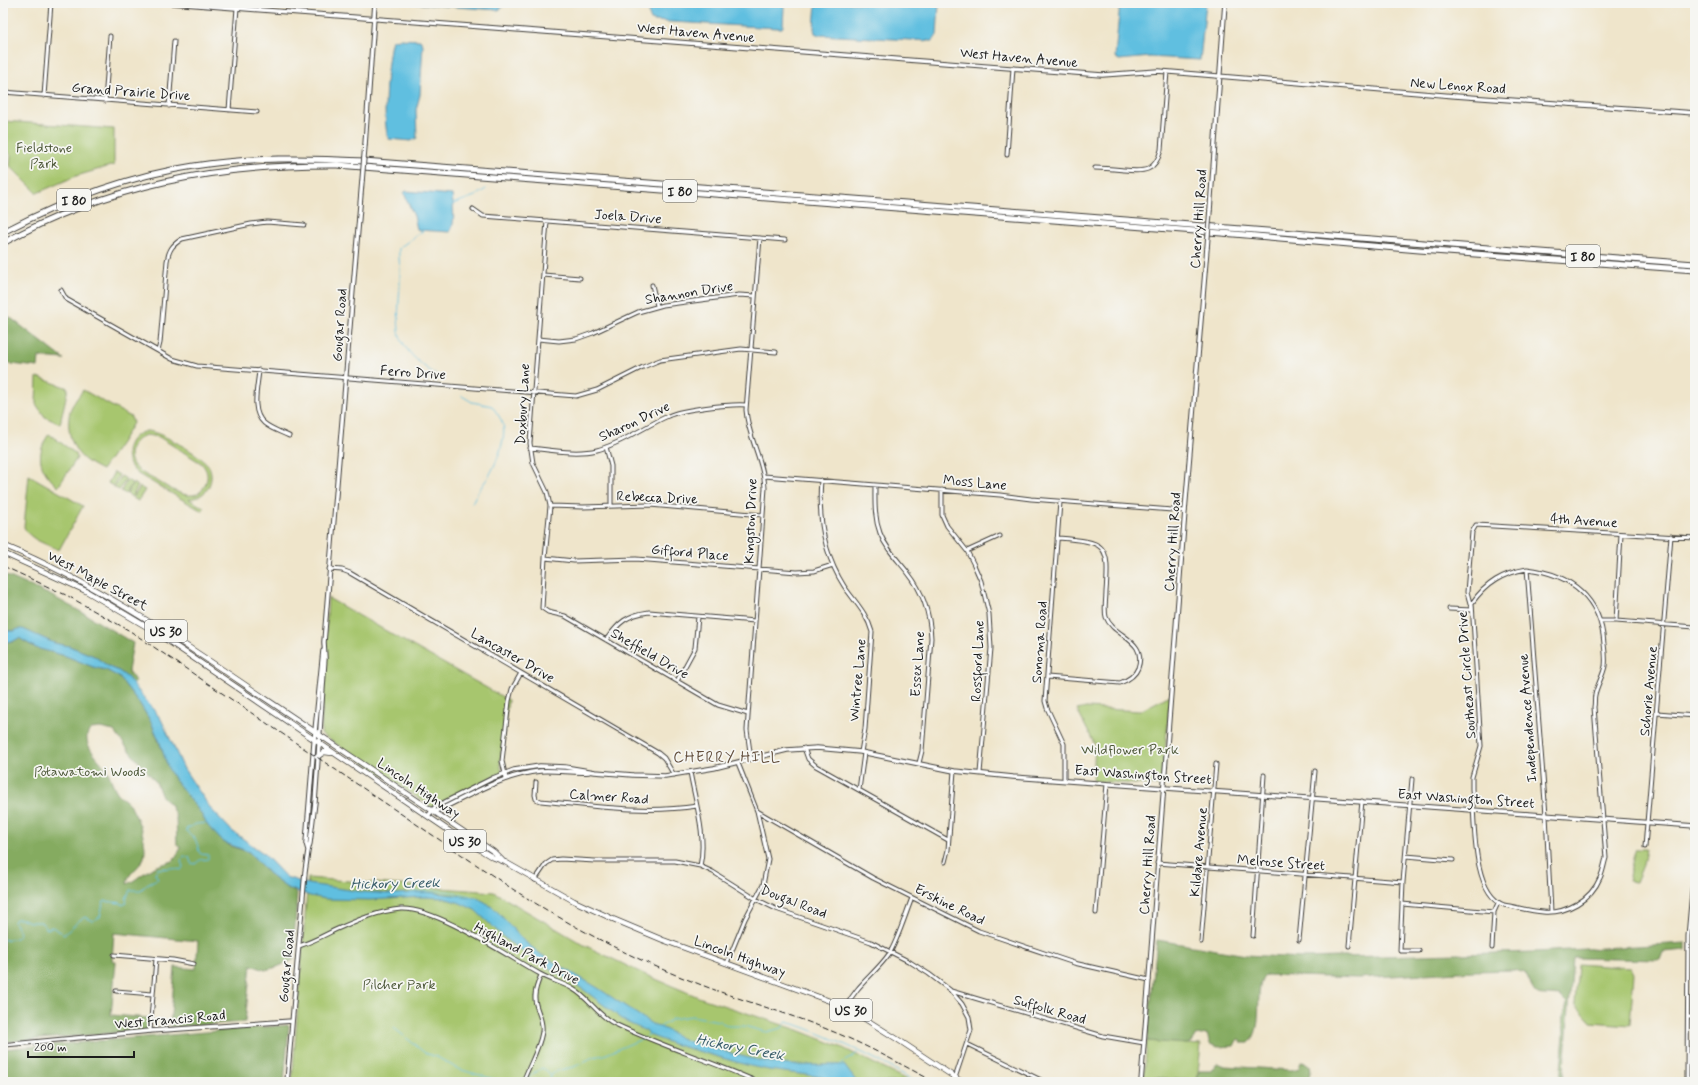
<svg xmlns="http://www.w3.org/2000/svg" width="1698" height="1085" font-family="Mynerve,sans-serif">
<rect width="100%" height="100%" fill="#f6f6f2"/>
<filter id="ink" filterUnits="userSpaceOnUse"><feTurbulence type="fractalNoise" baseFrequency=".025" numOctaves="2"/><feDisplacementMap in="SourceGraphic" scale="8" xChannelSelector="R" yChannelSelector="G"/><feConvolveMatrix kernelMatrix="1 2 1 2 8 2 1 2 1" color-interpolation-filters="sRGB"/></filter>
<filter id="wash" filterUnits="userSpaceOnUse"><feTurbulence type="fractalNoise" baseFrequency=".012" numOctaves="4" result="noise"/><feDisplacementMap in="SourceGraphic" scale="16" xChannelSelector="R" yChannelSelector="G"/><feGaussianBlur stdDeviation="0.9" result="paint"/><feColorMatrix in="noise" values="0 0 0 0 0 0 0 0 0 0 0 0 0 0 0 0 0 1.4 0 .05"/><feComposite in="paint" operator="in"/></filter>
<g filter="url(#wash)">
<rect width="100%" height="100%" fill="#efe5cb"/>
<path fill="#a7c66e" stroke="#627145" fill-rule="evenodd" d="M3 121 114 129V165L76 176 37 193 10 166 11 155 3 146Z
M37 377 68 388 60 424 45 417 36 404Z
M83 390 131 417 133 423 121 443 102 470C96 467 90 464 85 460 71 449 66 428 70 411 72 404 79 396 83 390Z
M146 431C158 430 201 455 208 465 212 471 212 479 209 486 205 494 198 498 189 499L204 508 202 511 138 474C121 461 124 437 146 431ZM146 435 159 437 201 463C206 468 209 475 206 482 198 508 171 489 157 481 150 477 140 473 134 466 125 454 133 439 146 435Z
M49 434 76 454 77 458 58 487C40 470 34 456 49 434Z
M114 472 119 475 113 486 108 483Z
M29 475 83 506 59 550C47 544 29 540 24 527Z
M121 476 126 479 119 490 114 487Z
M127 480 132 483 126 494 121 491Z
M133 483 138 486 132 497 127 494Z
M140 487 145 490 138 501 133 498Z
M328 598 508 700 500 762 502 772 433 808 321 734Z
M1170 695 1162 786 1093 781 1095 745 1077 710 1086 708 1140 711Z
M1636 849H1646L1643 865 1636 882 1628 881 1634 854Z
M308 878 494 892 584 945 646 975 701 998 798 1030 841 1047 911 1082H292Z
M1578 964 1631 968 1634 973 1630 1025 1591 1022 1575 1004Z
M1147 1041 1201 1045 1197 1081 1144 1077Z"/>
<path fill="#85ab61" stroke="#50643e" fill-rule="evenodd" d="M3 312 64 359 39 357 38 367 3 363Z
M3 574 50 595 85 614 133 643 128 671 136 682 133 684 119 671 111 668 94 656 69 646 54 643 24 630 3 631Z
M19 638 36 648 66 656 93 667 106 670 119 677 140 704 151 722 173 777 200 812 208 826 230 846 249 852 272 877 287 888 297 893 293 960 277 967 265 970 251 965 245 1022 170 1027 175 967 196 969 198 941 114 933 112 960 116 962 111 1015 149 1018 148 1030 3 1042V641L12 642ZM100 728 114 731 131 753 156 782 161 795 171 806 176 817 177 845 181 848 173 861C164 864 154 866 146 872 139 876 135 881 127 884 127 873 139 868 143 860 150 846 137 817 130 805 126 800 120 797 117 792 113 786 111 779 108 772 102 761 77 742 91 729Z
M1157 940 1246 955 1303 958 1535 952 1686 943V950L1663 952 1660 960 1573 958 1563 1082H1560L1564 1035 1563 1020 1567 1003 1560 996C1532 993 1539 1000 1525 973L1515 970 1474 971 1358 978 1266 975C1252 984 1266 1028 1249 1043H1241L1239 1039 1237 1040 1234 1046 1218 1047 1210 1044 1207 1034 1195 1036 1191 1042 1187 1044 1147 1041Z
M289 1025 284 1082H3V1049Z
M1301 1062 1307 1063 1310 1065 1311 1070 1307 1082H1143L1144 1077 1197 1081 1199 1071H1211L1217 1063 1224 1066 1292 1070 1299 1068Z"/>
<path fill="#61bfe0" stroke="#3e6e7e" d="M404 3H502V8L498 10Z
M650 3H781L784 7 783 26 782 28H778L654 21 651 20 649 15Z
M816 3H939L937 35 933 41H930L819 35 815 33 814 28Z
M1120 3H1206L1200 60 1150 57 1119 60 1115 57Z
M400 39 420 40 423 45 420 95 416 110 417 138 411 141 389 139C381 126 387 55 392 40Z
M406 191 452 195C453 205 456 223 450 232L419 230 417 229 414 216 404 193Z
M18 629H23L54 643 69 646 94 656 111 668 119 671 128 678 161 719 184 769 211 809 232 831 263 853 286 877 308 884 364 892 392 894 426 892 475 897 485 902 496 910 523 940 542 955 598 988 655 1026C665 1027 676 1036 685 1040 696 1044 709 1047 720 1050 743 1057 768 1063 792 1065 809 1066 827 1064 844 1065L857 1082H828L822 1077 769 1070 750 1066 673 1044 649 1035 646 1031 626 1022 584 990 509 942 475 910 460 903 443 898 423 897 370 900 326 899 310 896 287 888 272 877 249 852 223 842 208 826 200 812 173 777 168 768 159 740 151 722 140 704 119 677 106 670 93 667 66 656 36 648 19 638 12 642 3 641V631H14Z"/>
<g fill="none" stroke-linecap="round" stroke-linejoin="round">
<path stroke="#61bfe0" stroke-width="1" d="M453 204 475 196 486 189
M424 230 399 248C398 258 401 269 400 279 400 296 397 314 399 331 401 350 427 371 443 378
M462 396 472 402 492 406C496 412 501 418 503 424 507 439 495 467 487 479 481 487 476 494 472 503
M410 893C430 889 463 890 481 901
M3 940 16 938 20 934 14 922 16 919H22L30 922H41L47 929 52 927 64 934C73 929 76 920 86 917L92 921 100 917 103 903 105 901 121 903 122 905 127 903 126 899 130 890H141L147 884 157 879 158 877 155 875 157 869 172 868 181 870 183 867 181 861 184 856 189 857 191 863 195 864 200 860 208 859V855L201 854 199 852C198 844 195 836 188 833L186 829 196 824 207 823
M660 1027 672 1019 692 1016 719 1021 728 1026H744L766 1032 782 1028 787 1021C795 1025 804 1027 813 1031 848 1045 884 1062 916 1082
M394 1028 425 1053 437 1057 458 1069 501 1081 522 1080
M647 1036 649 1035
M840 1065C846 1059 853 1058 858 1052
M551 1075 559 1070 574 1067 593 1057 604 1055 644 1038
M526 1080 535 1072 542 1068C549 1071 551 1074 551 1082"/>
</g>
</g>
<g filter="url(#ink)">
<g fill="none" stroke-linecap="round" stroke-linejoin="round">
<defs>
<path id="minor" d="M3 92 257 112
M44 96 51 3
M105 101 110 36
M169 106 174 41
M229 110 237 8
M1007 155 1013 68
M1095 168C1105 168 1114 169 1124 170 1144 172 1155 172 1161 150L1167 72
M473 209 483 216 785 240
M547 221 530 443 533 463 547 492 550 506 545 558 542 608 548 612 565 616 718 705 748 714
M543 275 580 278
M652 285 657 306
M61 290 66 299 172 359 197 366 576 396 597 390 643 367 660 360 741 349 776 352
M538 339 559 341 576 339 593 333 638 312 663 305 739 295 755 296
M158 351 160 343 167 261C169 250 172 245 182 239L251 224 267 222 304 225
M259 370C258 386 250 411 264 423 271 429 281 432 289 436
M606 447 611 466V506
M530 448C551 450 576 455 597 450 621 444 645 426 668 416 683 409 729 404 746 405
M764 476 1000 495 1031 499 1185 511
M821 480C818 517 823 553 844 586 854 601 867 613 872 632L865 729 861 752
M875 485C875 501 874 517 880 533 886 549 898 560 908 573 924 593 930 614 931 638L922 751 919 763
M942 490V515L947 526 967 551 974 565 981 581 989 614 991 648 980 773
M1060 502 1045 701 1047 708 1064 744V779
M550 506 583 507 650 505 763 515
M967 551 1000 536
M545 558 574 561 636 559 797 572 814 571 833 565
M329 569 342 570 350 573 658 753 664 758 674 775
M1527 569C1571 574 1601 598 1604 644 1605 651 1606 659 1605 666 1603 676 1597 685 1595 695 1594 698 1595 703 1594 707L1606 858C1604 864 1603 872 1600 878 1591 900 1566 914 1543 912 1530 911 1516 907 1504 905 1471 893 1475 819 1472 789V777L1481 746 1472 603C1486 583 1503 573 1527 569Z
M1527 569 1546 815 1551 912
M1471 607 1467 592 1472 532 1476 525 1695 538
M1449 609 1472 610
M1601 621H1616L1695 627
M1616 621 1621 534
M606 640C619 622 627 615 649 612L755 621
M1047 677 1120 683C1128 680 1135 676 1138 668 1148 639 1113 637 1106 617 1104 609 1106 600 1106 592 1110 542 1105 542 1057 538
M677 681 695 648 698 617
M1657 713 1695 716
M804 748 808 759 816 766 948 840
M751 759 747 730 765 488C764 461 748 438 746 410L760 238
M690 772C695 801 707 837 700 866
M506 778 502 761 509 701 512 689 521 673
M1412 779 1403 882 1400 951H1419
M536 782 535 795 536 799 541 801C593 806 645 814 697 806
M859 790 864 753
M757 811 873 878 979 931 1074 963 1149 980
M1645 847 1671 536
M1406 856 1453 860
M945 862 948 850 954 771
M1157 863 1403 882
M535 880 546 864 552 860 561 859 595 861H675L700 866 713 872 756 899 776 909 871 942 910 962 929 974 950 990 962 1004 969 1017 971 1030 955 1078
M1402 904 1494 912
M1096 913 1107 784
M1253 936 1264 775
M1299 940 1315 771
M1201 942 1216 764
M299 946C312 942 323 936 335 930 355 921 378 911 401 909 436 907 507 956 540 974 550 980 563 983 573 989 589 998 598 1016 615 1024 661 1046 711 1061 758 1082
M1349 946 1362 801
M1492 948 1494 912 1498 903
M114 955 173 960 194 964
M727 963 745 919 763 885 768 859 757 811 738 763
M116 991 152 994
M951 991 1103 1036 1144 1043
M846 1007C857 984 875 974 889 954 897 942 906 913 912 898
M1689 1017H1695
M150 1031 156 959
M967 1044 1045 1082
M1687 1079 1688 936 1695 858
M523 1082C529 1065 539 1050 542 1032 544 1017 534 1009 535 996 535 989 538 982 541 975
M1681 1082 1695 1076"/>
<path id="tertiary" d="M172 3 1102 75 1158 71 1455 96 1695 113
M365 145 375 3
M1210 210 1225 3
M432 811H437C470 795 503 775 540 771 557 770 573 773 589 772
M428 816 435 807 493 778 514 770 540 766 565 767 595 772 633 775 665 776 714 768 787 750 817 748 861 752 954 771 1013 777 1695 826
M308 850 306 843 315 731 323 651
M3 1045 150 1031 292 1021
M287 1082 305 872 308 851 310 843 315 802 325 658 324 642 329 579 362 181
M1141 1082 1185 511 1207 248"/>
<path id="primary" d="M3 545C100 585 180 641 266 699 342 750 418 801 494 852L502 860
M3 553 86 591 152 630 451 832 492 857 505 862 574 901 613 919 663 940 846 1007 897 1039 962 1082
M317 757 324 752 332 753"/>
<path id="motorway" d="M3 232C63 201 127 176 194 166 250 157 308 158 364 161L1695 264
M3 243C108 185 218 164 337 165L1234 234 1419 250 1695 270"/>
</defs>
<use href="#minor" stroke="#3c3a36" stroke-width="5"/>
<use href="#tertiary" stroke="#3c3a36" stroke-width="5.5"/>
<use href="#primary" stroke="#3c3a36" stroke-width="6"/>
<use href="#motorway" stroke="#3c3a36" stroke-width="7"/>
<use href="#minor" stroke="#fff" stroke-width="3"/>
<use href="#tertiary" stroke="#fff" stroke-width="3.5"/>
<use href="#primary" stroke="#fff" stroke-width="4.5"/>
<use href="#motorway" stroke="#fff" stroke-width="5"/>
<path stroke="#1c1c1c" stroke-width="1" stroke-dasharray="6 3" stroke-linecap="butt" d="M3 566 68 596 130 631 511 888C569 925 630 958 694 982 739 1000 785 1012 829 1030 865 1044 900 1064 935 1082"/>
<defs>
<path id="tertiary-bridge" d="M362 181 365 145
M1207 248 1210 210"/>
</defs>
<use href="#tertiary-bridge" stroke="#3c3a36" stroke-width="5.5" stroke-linecap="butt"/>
<use href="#tertiary-bridge" stroke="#fff" stroke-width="3.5"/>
</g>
</g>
<g text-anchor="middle" stroke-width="3.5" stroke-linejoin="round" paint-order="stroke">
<g fill="#f6f6f2" stroke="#5d5d5c" stroke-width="1">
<rect x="663" y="180" width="34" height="22" rx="3"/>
<rect x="57" y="189" width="34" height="22" rx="3"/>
<rect x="1566" y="245" width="34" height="22" rx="3"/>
<rect x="145" y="620" width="42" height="22" rx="3"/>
<rect x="444" y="830" width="42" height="22" rx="3"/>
<rect x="830" y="999" width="42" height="22" rx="3"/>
</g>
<g font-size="13" font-weight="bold" fill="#1c1c1c">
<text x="680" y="196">I 80</text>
<text x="74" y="205">I 80</text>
<text x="1583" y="261">I 80</text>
<text x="166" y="636">US 30</text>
<text x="465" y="846">US 30</text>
<text x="851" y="1015">US 30</text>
</g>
<g font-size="14" fill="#1c1c1c" stroke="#f6f6f2">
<text transform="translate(696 32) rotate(5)" y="5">West Haven Avenue</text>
<text transform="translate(1019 57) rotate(5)" y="5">West Haven Avenue</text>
<text transform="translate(1458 85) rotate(4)" y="5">New Lenox Road</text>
<text transform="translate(131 91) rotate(4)" y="5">Grand Prairie Drive</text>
<text transform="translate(628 216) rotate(4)" y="5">Joela Drive</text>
<text transform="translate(1198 219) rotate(-86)" y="5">Cherry Hill Road</text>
<text transform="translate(689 292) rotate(-9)" y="5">Shannon Drive</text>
<text transform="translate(339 325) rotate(-86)" y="5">Gougar Road</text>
<text transform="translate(413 372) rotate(4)" y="5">Ferro Drive</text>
<text transform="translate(522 404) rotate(-87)" y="5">Doxbury Lane</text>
<text transform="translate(634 421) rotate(-25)" y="5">Sharon Drive</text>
<text transform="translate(975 482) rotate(5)" y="5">Moss Lane</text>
<text transform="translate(657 497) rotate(2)" y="5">Rebecca Drive</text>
<text transform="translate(1584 520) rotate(4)" y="5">4th Avenue</text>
<text transform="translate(750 521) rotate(-88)" y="5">Kingston Drive</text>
<text transform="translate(1172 542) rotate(-86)" y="5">Cherry Hill Road</text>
<text transform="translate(690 552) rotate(5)" y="5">Gifford Place</text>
<text transform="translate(98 580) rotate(28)" y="5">West Maple Street</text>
<text transform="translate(1039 642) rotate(-86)" y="5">Sonoma Road</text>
<text transform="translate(650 653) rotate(30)" y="5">Sheffield Drive</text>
<text transform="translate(513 655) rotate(30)" y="5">Lancaster Drive</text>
<text transform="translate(977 661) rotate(-88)" y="5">Rossford Lane</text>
<text transform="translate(917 664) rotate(-86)" y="5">Essex Lane</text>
<text transform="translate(1466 675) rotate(-94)" y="5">Southeast Circle Drive</text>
<text transform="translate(857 680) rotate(-85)" y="5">Wintree Lane</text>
<text transform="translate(1648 691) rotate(-85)" y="5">Schorie Avenue</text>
<text transform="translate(1527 718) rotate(-94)" y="5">Independence Avenue</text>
<text transform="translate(1143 774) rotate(4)" y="5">East Washington Street</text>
<text transform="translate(419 788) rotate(34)" y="5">Lincoln Highway</text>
<text transform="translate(609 796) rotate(4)" y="5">Calmer Road</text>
<text transform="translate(1466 798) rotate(4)" y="5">East Washington Street</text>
<text transform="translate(1198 852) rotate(-85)" y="5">Kildare Avenue</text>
<text transform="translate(1281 862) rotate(4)" y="5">Melrose Street</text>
<text transform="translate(1147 865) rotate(-86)" y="5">Cherry Hill Road</text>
<text transform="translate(794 901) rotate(21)" y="5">Dougal Road</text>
<text transform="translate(950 904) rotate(26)" y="5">Erskine Road</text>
<text transform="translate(527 953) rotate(28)" y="5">Highland Park Drive</text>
<text transform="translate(740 956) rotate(20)" y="5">Lincoln Highway</text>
<text transform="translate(286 966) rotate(-85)" y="5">Gougar Road</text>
<text transform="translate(1050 1009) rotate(16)" y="5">Suffolk Road</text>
<text transform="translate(170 1019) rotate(-5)" y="5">West Francis Road</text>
</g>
<g font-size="14" fill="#4d5839" stroke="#f6f6f2">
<text x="44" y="152">Fieldstone<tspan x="44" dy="16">Park</tspan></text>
<text x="1130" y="754">Wildflower Park</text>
<text x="90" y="776">Potawatomi Woods</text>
<text x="399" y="989">Pilcher Park</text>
</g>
<g font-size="15" letter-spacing="1" fill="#634f3d" stroke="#f6f6f2">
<text x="727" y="762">CHERRY HILL</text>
</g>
<g font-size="15" font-style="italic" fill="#385d6a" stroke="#f6f6f2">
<text transform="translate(395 883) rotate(-1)" y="5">Hickory Creek</text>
<text transform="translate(740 1047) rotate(11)" y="5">Hickory Creek</text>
</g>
</g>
<rect width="1698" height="1085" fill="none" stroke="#f6f6f2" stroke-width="16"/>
<path d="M28 1051v6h106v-6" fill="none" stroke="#1c1c1c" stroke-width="2"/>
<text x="34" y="1051" font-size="12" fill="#1c1c1c" stroke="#f6f6f2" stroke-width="3" paint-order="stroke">200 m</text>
</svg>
